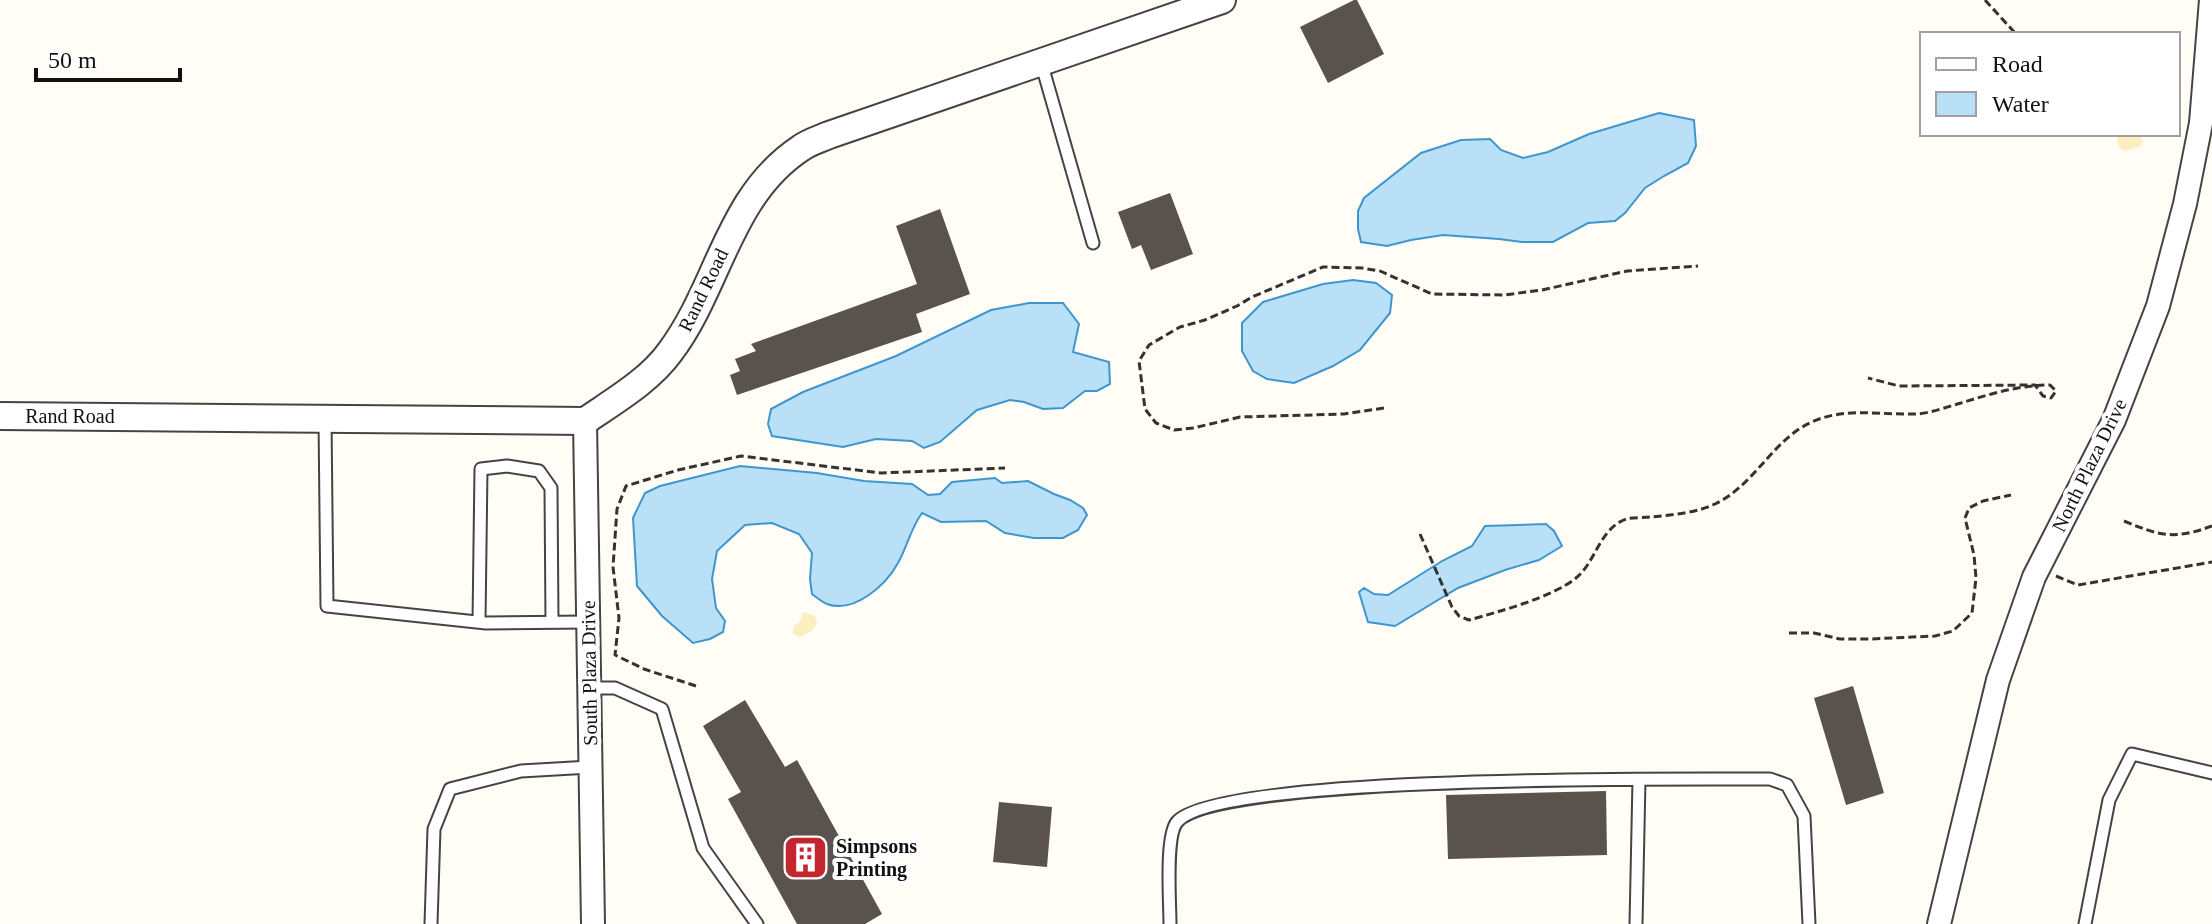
<svg xmlns="http://www.w3.org/2000/svg" width="2212" height="924" font-family="'Times New Roman',serif">
<rect width="100%" height="100%" fill="#fffdf5"/>
<path fill="#fbeec1" d="M2124 135 2140 136 2143 142 2140 147 2124 151 2118 146 2117 137Z
M803 612 813 615 818 621 812 631 800 637 793 634V627L800 621Z"/>
<path fill="#b9e0f7" stroke="#3f96cf" stroke-width="2" d="M1659 113 1694 120 1696 146 1688 163 1664 176 1645 188 1625 213 1615 221 1588 223 1553 242H1522L1499 239 1443 235 1411 240 1387 246 1361 242 1358 229V211L1364 198 1421 153 1461 140 1490 139 1501 150 1523 158 1548 152 1589 134Z
M1353 280 1376 283 1392 295 1390 313 1360 350 1333 366 1294 383 1267 379 1253 371 1242 351V323L1263 302 1323 284Z
M1029 303H1063L1079 324 1073 352 1109 362 1110 384 1097 391H1085L1063 408 1043 409 1024 402 1010 400 977 410 940 442 924 448 912 441 876 439 843 447 772 436 768 424 771 409 803 392 896 356 991 310Z
M740 466 817 473 864 481 912 484 928 495 940 494 952 482 995 478 1002 483 1028 481 1054 494 1070 500 1083 508 1087 515 1078 530 1063 538H1034L1005 533 986 521 941 522 922 513C911 528 907 547 898 563 886 585 854 614 827 604 822 602 817 598 812 594L810 579 812 553 799 534 772 523 745 525 717 551 712 579 716 608 725 621 723 632 710 639 693 643 662 616 637 586 633 518 645 493 660 486Z
M1546 524 1554 531 1562 546 1539 560 1505 570 1458 588 1395 626 1368 622 1359 592 1364 588 1374 594 1388 595 1442 561 1472 546 1485 526Z"/>
<path fill="#5a524d" d="M1354 0H1357L1384 54 1328 83 1300 27Z
M1170 193 1193 254 1151 270 1141 245 1132 249 1118 212Z
M940 209 970 294 916 314 922 332 737 395 730 375 740 371 735 359 756 351 751 344 917 284 896 226Z
M1853 686 1884 793 1846 805 1814 698Z
M745 700 785 767 797 760 882 914 865 924H797L728 799 741 792 703 726Z
M1606 791 1607 855 1448 859 1446 795Z
M999 802 1052 807 1047 867 993 862Z"/>
<g fill="none" stroke-linecap="round" stroke-linejoin="round">
<defs>
<path id="service" d="M1041 62 1093 243
M325 419 327 606 486 623 588 622
M479 622 481 469 507 466 539 471 551 488 552 622
M589 688H615L662 709 703 848 757 924
M431 924 434 829 450 789 521 771 590 767
M1170 924C1170 903 1165 836 1177 822 1216 775 1675 779 1757 779H1770L1787 785 1804 816 1809 924
M1636 924 1639 780
M2085 924 2109 800 2132 754 2212 773"/>
<path id="minor" d="M585 421 593 924
M1939 924 1998 680 2034 577 2114 420 2158 306 2185 204 2201 123 2211 0"/>
<path id="tertiary" d="M0 416 585 421C614 401 649 381 670 352 719 287 728 196 801 148 809 142 820 139 829 135L1222 0"/>
</defs>
<use href="#service" stroke="#444" stroke-width="15"/>
<use href="#minor" stroke="#444" stroke-width="26"/>
<use href="#tertiary" stroke="#444" stroke-width="30"/>
<path stroke="#333" stroke-width="3" stroke-dasharray="8 4" stroke-linecap="butt" d="M1985 0 2016 34
M1384 408 1344 414 1240 417 1193 428 1174 430 1156 423 1145 409 1139 361 1149 345 1180 327 1205 320 1237 306 1252 297 1323 267 1362 268 1380 271 1432 294 1504 295 1542 290 1627 271 1698 266
M2124 521C2160 536 2174 540 2212 526
M1420 534 1452 607 1459 616 1469 620C1498 612 1553 597 1576 578 1596 562 1599 529 1626 519 1633 517 1643 518 1650 517 1672 515 1696 513 1715 504 1755 485 1773 439 1812 422 1844 407 1880 415 1914 414 1929 414 1946 407 1961 403 1990 394 2020 385 2050 385L2056 391 2051 398 2043 396 2035 385 1899 386 1868 378
M2056 576 2078 585 2212 562
M1789 633H1814L1840 639H1870L1935 636 1953 631 1972 613 1976 578 1974 555 1965 518 1969 508 1983 501 2011 495
M696 686 644 669 615 655 619 618 613 567 617 509 626 486 678 470 741 456 881 473 1005 468"/>
<use href="#service" stroke="#fff" stroke-width="11"/>
<use href="#minor" stroke="#fff" stroke-width="22"/>
<use href="#tertiary" stroke="#fff" stroke-width="26"/>
</g>
<defs>
<symbol id="building-square" viewBox="-11 -11 22 22"><rect x="-9" y="-9" width="18" height="18" rx="4" fill="#c4262e" stroke="#fff"/><path d="M-4-6H4V6H1V3H-1V6H-4ZM-2.5-4.3h1.7v1.8h-1.7ZM.8-4.3h1.7v1.8H.8ZM-2.5-1h1.7V.8h-1.7ZM.8-1h1.7V.8H.8Z" fill="#fff"/></symbol>
</defs>
<g fill-rule="evenodd">
<use href="#building-square" x="780" y="832" width="51" height="51"/>
</g>
<g text-anchor="middle" stroke-width="8" stroke-linejoin="round" paint-order="stroke">
<g font-size="20" fill="#111" stroke="#fff">
<text transform="translate(703 290) rotate(-64)" y="7">Rand Road</text>
<text x="70" y="423">Rand Road</text>
<text transform="translate(2089 465) rotate(-64)" y="7">North Plaza Drive</text>
<text transform="translate(589 673) rotate(-91)" y="7">South Plaza Drive</text>
</g>
<g font-size="20" font-weight="bold" fill="#111" stroke="#fff" text-anchor="start">
<text x="836" y="853">Simpsons<tspan x="836" dy="23">Printing</tspan></text>
</g>
</g>
<rect x="1920" y="32" width="260" height="104" fill="#ffffff" stroke="#a0a0a0" stroke-width="2"/>
<rect x="1936" y="58" width="40" height="12" fill="#ffffff" stroke="#a0a0a0" stroke-width="2"/>
<text x="1992" y="72" font-size="24" fill="#111111">Road</text>
<rect x="1936" y="92" width="40" height="24" fill="#b9e0f7" stroke="#a0a0a0" stroke-width="2"/>
<text x="1992" y="112" font-size="24" fill="#111111">Water</text>
<path d="M36 68v12h144v-12" fill="none" stroke="#111111" stroke-width="4"/>
<text x="48" y="68" font-size="24" fill="#111111" stroke="#ffffff" stroke-width="6" paint-order="stroke">50 m</text>
</svg>
